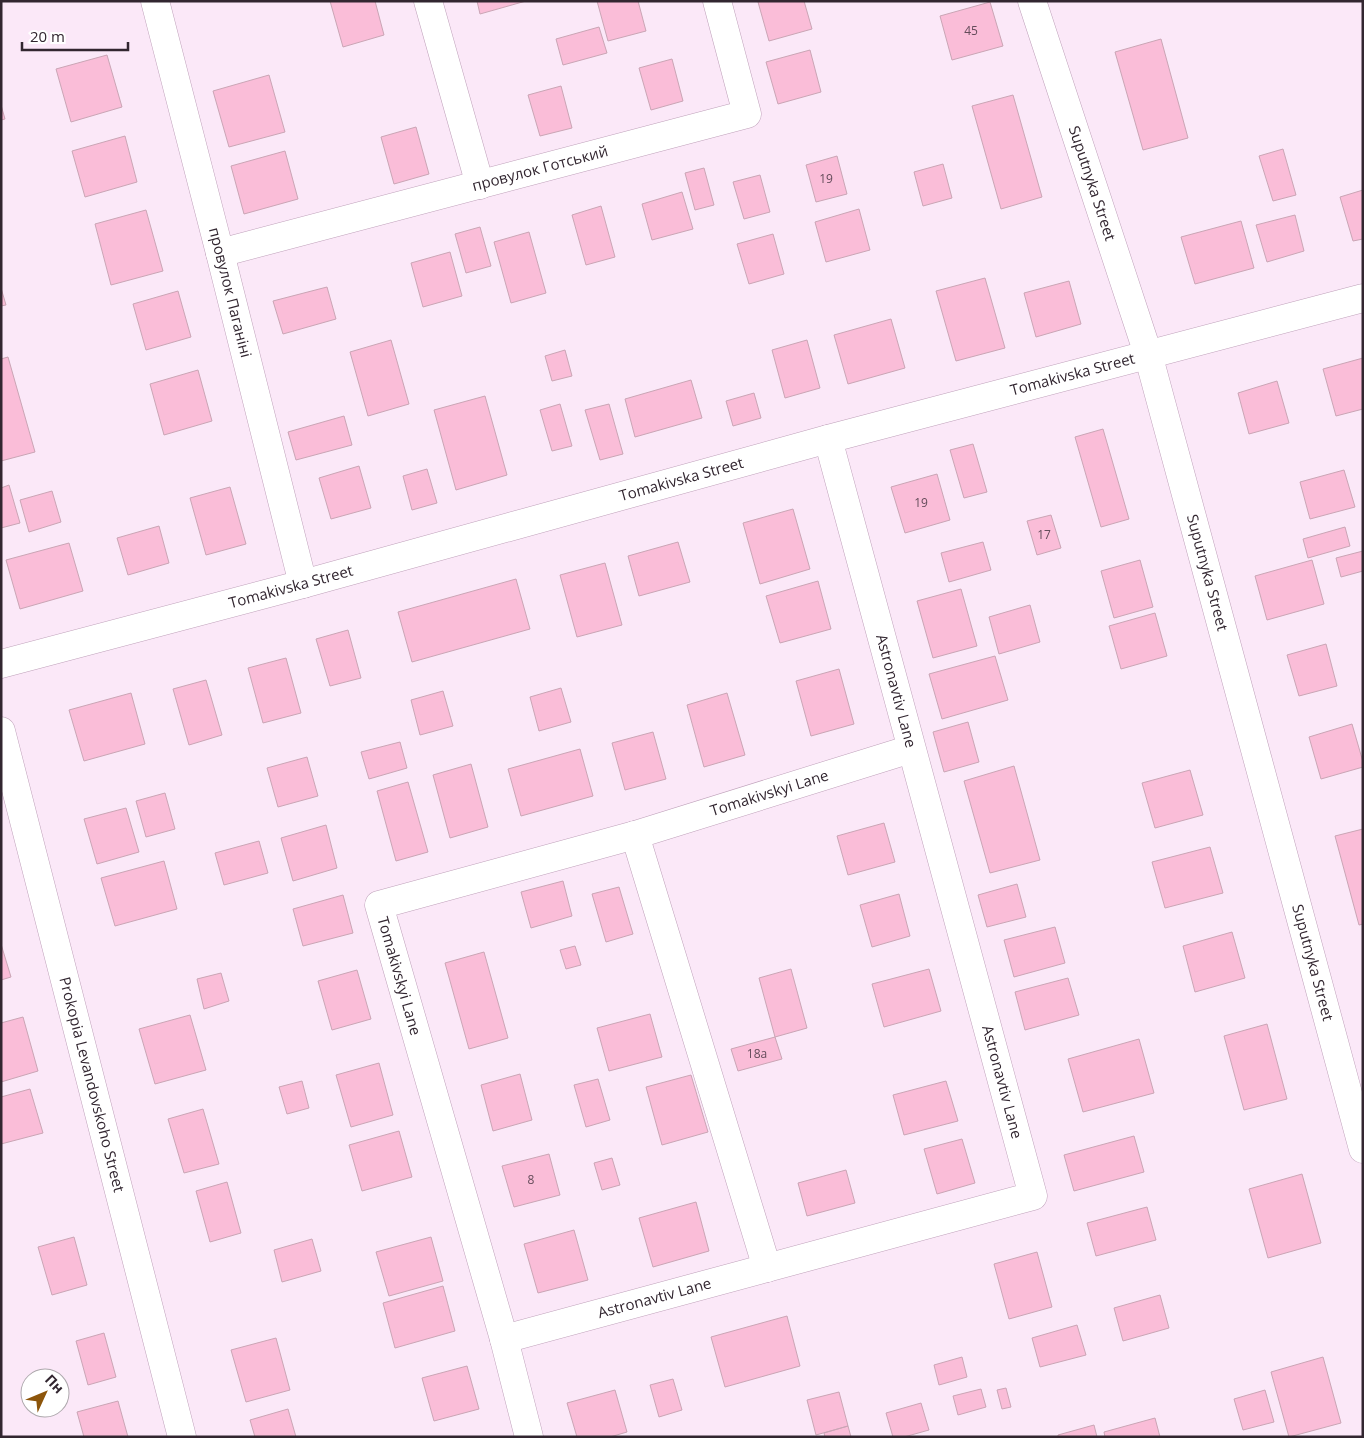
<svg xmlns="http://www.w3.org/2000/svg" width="1364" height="1438" font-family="'Open Sans',sans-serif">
<rect width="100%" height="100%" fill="#fbe8f8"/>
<path fill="#fabdd8" stroke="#caa5b5" d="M330 1H375L384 35 343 47Z
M477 1H526L480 14Z
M597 1H638L646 31 608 41Z
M760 1H804L812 29 769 41 758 2Z
M990 2 1003 46 952 60 940 16Z
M599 27 607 53 563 65 556 39Z
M1161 39 1188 138 1143 150 1115 52Z
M810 50 821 92 778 104 766 62Z
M107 55 122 107 71 122 56 69Z
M672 59 683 101 651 110 639 68Z
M269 75 285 132 229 147 213 91Z
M561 86 572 128 540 136 528 95Z
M1013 95 1042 197 1001 209 972 106Z
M1 105 5 119 1 120Z
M416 127 429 174 394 184 381 137Z
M125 136 137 182 85 197 72 151Z
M1283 149 1296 195 1273 201 1259 156Z
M285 151 298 199 244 214 231 166Z
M837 156 847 194 816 202 806 165Z
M943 164 952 198 923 206 914 172Z
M704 168 714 205 695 210 685 173Z
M760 175 770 212 744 219 733 182Z
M1363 190V239L1353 241 1340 197Z
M682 192 693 229 652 240 642 204Z
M601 206 615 257 586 265 572 215Z
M859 209 870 250 826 262 815 222Z
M146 210 163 271 111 285 95 224Z
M1295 215 1304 251 1267 262 1256 225Z
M1241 221 1254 268 1195 284 1181 237Z
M480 227 491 266 466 273 455 234Z
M529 232 546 293 511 303 494 242Z
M773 234 784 274 749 284 737 244Z
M450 252 462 296 423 307 411 263Z
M985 278 1005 348 956 361 936 291Z
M1069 281 1081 324 1036 337 1024 293Z
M327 287 336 319 283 334 273 301Z
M1 288 6 305 1 306Z
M178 291 191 337 146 350 133 304Z
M891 319 905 368 848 384 834 335Z
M391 340 409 404 368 416 350 352Z
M807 340 820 388 785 398 772 350Z
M565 350 572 376 552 381 545 356Z
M8 357 35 452 1 461V359Z
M1363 358V409L1336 416 1323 369Z
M198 370 212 421 164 435 150 384Z
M691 380 702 418 635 437 625 399Z
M1277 381 1289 423 1249 434 1238 393Z
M754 393 761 418 733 426 726 401Z
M485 396 507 475 456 490 434 410Z
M560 404 572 446 552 451 540 410Z
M609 404 623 454 600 460 585 410Z
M344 416 352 445 296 460 288 432Z
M1103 429 1129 519 1101 527 1075 437Z
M973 444 987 492 964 498 950 450Z
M359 466 371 508 331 519 319 478Z
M427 469 437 503 412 510 403 476Z
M1344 470 1355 507 1310 519 1300 482Z
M937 474 950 520 905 533 891 487Z
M9 485 20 523 1 528V488Z
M230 487 246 544 206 555 190 498Z
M52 491 61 522 29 532 20 500Z
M793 509 810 569 760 584 743 523Z
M1051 515 1061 548 1037 555 1027 521Z
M159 526 169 563 128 575 117 538Z
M1345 527 1350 546 1308 558 1303 539Z
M678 542 690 582 639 596 628 556Z
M983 542 991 570 949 582 941 553Z
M69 543 83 591 20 609 6 560Z
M1363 551V571L1341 577 1336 558Z
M1140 560 1153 607 1114 618 1101 571Z
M1312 560 1324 604 1267 620 1255 576Z
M605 563 622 625 577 637 560 575Z
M516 579 530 629 412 662 398 612Z
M818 581 831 629 780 643 766 596Z
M961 589 977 646 933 658 917 601Z
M1030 605 1040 642 999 654 989 617Z
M1155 613 1167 656 1121 669 1109 626Z
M348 630 361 678 330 686 316 639Z
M1326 644 1337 686 1299 696 1287 655Z
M995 656 1008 700 942 719 929 674Z
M286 658 301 713 263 723 248 668Z
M839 669 854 724 811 736 796 681Z
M206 680 222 735 189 745 173 689Z
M561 688 571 722 539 731 530 697Z
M443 691 453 726 420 735 411 700Z
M131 693 145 744 84 761 69 710Z
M727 693 745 755 704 767 687 705Z
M968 722 979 762 944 772 933 732Z
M1352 724 1363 762V767L1321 779 1309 737Z
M653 732 666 779 625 790 612 743Z
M400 742 407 768 369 779 361 752Z
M580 749 593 796 521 816 508 769Z
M307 757 318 796 278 807 267 768Z
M471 764 488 827 450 838 433 775Z
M1014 766 1040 860 990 873 964 781Z
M1190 770 1203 815 1155 828 1142 783Z
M408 782 428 852 396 861 377 791Z
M165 793 175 829 146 837 136 801Z
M126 808 139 852 97 864 84 819Z
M884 823 895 862 848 875 837 836Z
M326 825 337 868 293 881 281 838Z
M1363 829V924L1359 925 1335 836Z
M259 841 268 873 224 885 215 853Z
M1210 847 1223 893 1165 908 1152 862Z
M164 861 177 909 115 926 101 878Z
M563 881 572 916 531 928 521 892Z
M1017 884 1026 917 987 927 978 895Z
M619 887 633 934 606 942 592 894Z
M899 894 910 936 872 947 860 905Z
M343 895 353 933 303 946 293 909Z
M1055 927 1065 963 1014 977 1004 940Z
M1232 932 1245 978 1195 992 1183 946Z
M1 944 11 977 1 980Z
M575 946 581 965 566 969 560 950Z
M484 952 508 1038 469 1049 445 963Z
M791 969 807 1028 775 1037 759 978Z
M929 969 941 1011 884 1027 872 984Z
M357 970 371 1019 332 1030 318 981Z
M221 973 229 1001 204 1009 197 979Z
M1068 978 1079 1015 1025 1030 1015 992Z
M650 1014 662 1057 609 1071 597 1028Z
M190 1015 206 1070 155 1084 139 1029Z
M23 1017 38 1071 1 1082V1023Z
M1267 1024 1287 1099 1244 1110 1224 1036Z
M775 1037 782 1059 738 1071 731 1049Z
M1139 1039 1154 1093 1083 1112 1068 1059Z
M379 1063 393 1115 351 1127 336 1075Z
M520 1074 532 1120 493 1131 481 1085Z
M691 1075 708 1132 662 1145 646 1087Z
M598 1079 610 1120 586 1127 574 1085Z
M302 1081 309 1108 287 1114 279 1087Z
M946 1081 958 1121 904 1135 893 1095Z
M30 1089 43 1133 1 1144V1097Z
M203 1109 219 1164 184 1173 168 1119Z
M399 1131 412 1177 362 1191 349 1145Z
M1134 1136 1144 1172 1074 1191 1064 1155Z
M962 1139 975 1183 937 1194 924 1149Z
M549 1154 560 1195 514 1207 502 1166Z
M612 1158 620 1185 602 1190 594 1163Z
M846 1170 855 1203 807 1216 798 1183Z
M1302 1174 1321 1243 1268 1258 1249 1189Z
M227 1182 241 1233 210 1242 196 1191Z
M696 1202 709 1251 653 1267 639 1218Z
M1147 1207 1156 1240 1096 1256 1087 1223Z
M574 1230 588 1280 538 1293 524 1244Z
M74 1237 87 1285 52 1295 38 1247Z
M431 1237 443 1281 389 1296 376 1252Z
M312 1239 321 1271 282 1282 274 1250Z
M1037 1252 1052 1307 1009 1319 994 1264Z
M443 1286 455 1331 395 1348 383 1303Z
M1160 1295 1169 1328 1123 1341 1114 1308Z
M787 1316 800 1366 725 1387 711 1337Z
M1077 1325 1086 1355 1040 1367 1032 1338Z
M104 1333 116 1377 88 1385 76 1341Z
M276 1338 290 1390 246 1402 231 1350Z
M962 1357 967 1377 939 1385 934 1365Z
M1323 1357 1341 1423 1289 1437 1271 1372Z
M467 1366 479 1409 434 1421 422 1378Z
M673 1379 682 1410 659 1417 650 1385Z
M1006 1388 1011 1407 1002 1409 997 1390Z
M981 1389 986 1407 958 1415 953 1396Z
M615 1390 627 1432 610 1437H577L567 1403Z
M1265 1390 1274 1422 1243 1430 1234 1399Z
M839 1392 848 1426 816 1435 807 1400Z
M118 1401 128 1437H84L77 1412Z
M921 1403 929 1430 904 1437H893L886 1413Z
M288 1409 296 1437H255L250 1420Z
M1155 1418 1160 1437H1105L1104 1432Z
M1094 1425 1097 1437H1058V1435Z
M848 1426 851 1437H825L824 1433Z"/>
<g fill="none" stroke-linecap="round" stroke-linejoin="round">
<defs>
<g id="street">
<path id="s1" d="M155 1 220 253 303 584"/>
<path d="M428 1 480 185"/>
<path id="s2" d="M1032 1 1148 354 1363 1149"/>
<path id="s3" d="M220 253 747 114 717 1"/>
<path id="s4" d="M1 664 303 584 828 439 1363 298"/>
<path id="s5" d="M1 731 182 1437"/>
<path d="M635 835 767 1268"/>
<path id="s6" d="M504 1339 1033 1196 828 439"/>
<path id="s7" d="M529 1437 504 1339 379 905 635 835 911 749"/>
</g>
</defs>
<use href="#street" stroke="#bfa1ba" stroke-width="29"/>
<use href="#street" stroke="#fff" stroke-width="28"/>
</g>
<g text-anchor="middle" stroke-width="4" stroke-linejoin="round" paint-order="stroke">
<g font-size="12" fill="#644c5a">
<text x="971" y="35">45</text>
<text x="826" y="183">19</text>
<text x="921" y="507">19</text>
<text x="1044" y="539">17</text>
<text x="757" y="1058">18а</text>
<text x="531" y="1184">8</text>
</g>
<g font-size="15" fill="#322630" stroke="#fff">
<text dy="5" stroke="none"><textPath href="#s3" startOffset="331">провулок Готський</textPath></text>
<text dy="5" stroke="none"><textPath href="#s2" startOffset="192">Suputnyka Street</textPath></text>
<text dy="5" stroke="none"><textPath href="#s1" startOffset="301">провулок Паганіні</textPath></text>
<text dy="5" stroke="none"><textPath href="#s4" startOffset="1110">Tomakivska Street</textPath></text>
<text dy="5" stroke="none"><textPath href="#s4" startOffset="705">Tomakivska Street</textPath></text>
<text dy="5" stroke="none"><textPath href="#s2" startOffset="598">Suputnyka Street</textPath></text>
<text dy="5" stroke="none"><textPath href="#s4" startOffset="300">Tomakivska Street</textPath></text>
<text transform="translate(896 691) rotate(75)" y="5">Astronavtiv Lane</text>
<text dy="5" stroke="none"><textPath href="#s7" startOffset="959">Tomakivskyi Lane</textPath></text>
<text dy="5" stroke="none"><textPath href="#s2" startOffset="1002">Suputnyka Street</textPath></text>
<text transform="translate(399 976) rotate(74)" y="5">Tomakivskyi Lane</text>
<text transform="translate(1002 1082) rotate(75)" y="5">Astronavtiv Lane</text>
<text dy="5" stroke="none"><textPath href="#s5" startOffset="365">Prokopia Levandovskoho Street</textPath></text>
<text dy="5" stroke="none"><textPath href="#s6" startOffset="156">Astronavtiv Lane</textPath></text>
</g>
</g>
<rect width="1364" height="1438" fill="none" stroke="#322630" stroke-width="5"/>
<g transform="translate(45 1393) rotate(46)"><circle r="24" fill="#ffffff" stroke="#ada8ac"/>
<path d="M0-4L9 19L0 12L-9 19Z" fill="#8d550b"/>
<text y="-8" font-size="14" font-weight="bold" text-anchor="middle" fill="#322630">Пн</text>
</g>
<path d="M22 42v8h106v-8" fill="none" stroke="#322630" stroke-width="2.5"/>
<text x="30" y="42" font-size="15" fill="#322630" stroke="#ffffff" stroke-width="4" paint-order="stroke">20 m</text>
</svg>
